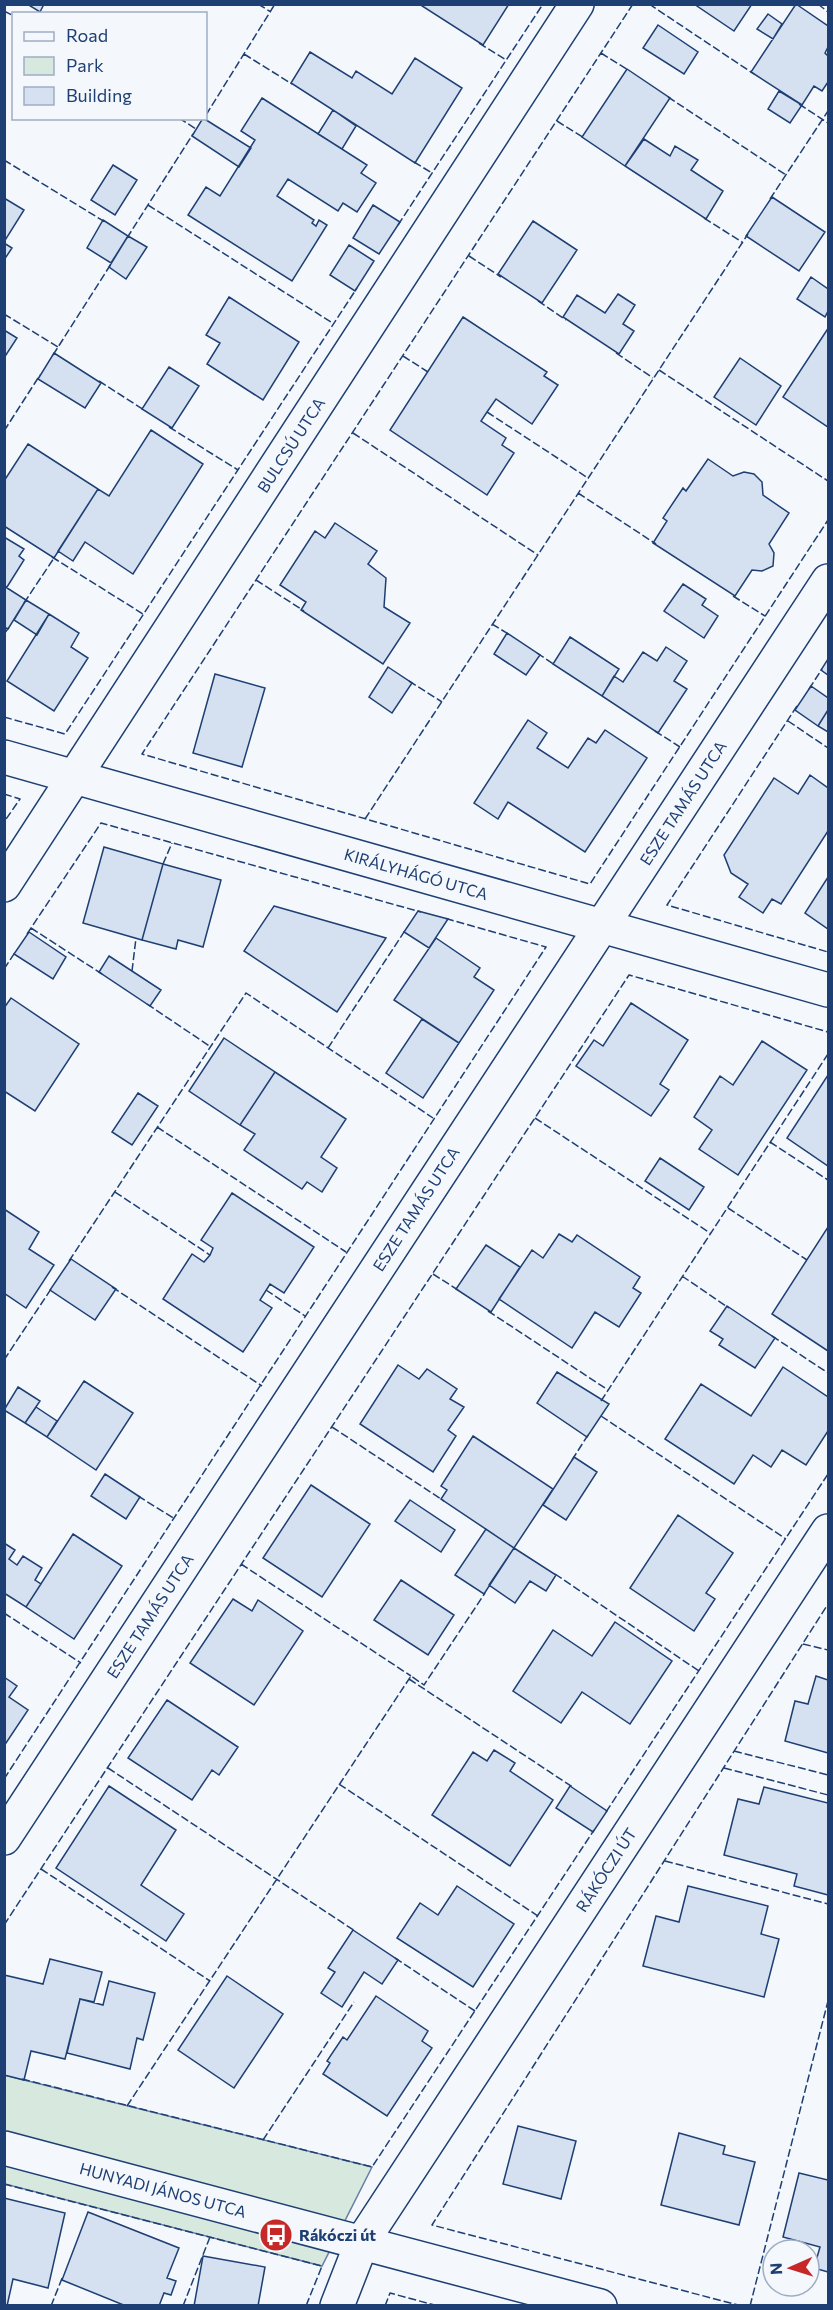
<svg xmlns="http://www.w3.org/2000/svg" width="833" height="2310" font-family="Commissioner,sans-serif">
<rect width="100%" height="100%" fill="#f4f7fb"/>
<path fill="#d7e8df" stroke="#687fa3" stroke-width="1.5" d="M4 2075 372 2167 322 2266 5 2184Z"/>
<path fill="#d5e0f0" stroke="#1d3f73" stroke-width="1.5" d="M27 4H44L40 12Z
M419 4H509L483 45Z
M694 4H752L734 31Z
M796 4 828 26V47L825 53 828 56V82L822 91 814 86 802 105 751 72Z
M768 14 782 24 773 39 757 29Z
M658 25 698 52 684 74 643 48Z
M310 52 352 78 356 71 392 94 415 58 462 88 415 163 291 83Z
M627 69 670 98 625 166 582 137Z
M779 91 802 105 790 123 768 109Z
M262 98 367 165 361 173 376 183 357 212 343 203 338 211 288 179 277 196 314 220 312 223 316 226 319 220 327 225 292 281 188 215 206 187 220 196 255 140 241 131Z
M333 110 356 126 342 149 318 134Z
M203 118 251 148 239 167 192 136Z
M644 139 670 156 675 146 698 160 691 170 723 191 706 219 625 166Z
M113 165 137 180 115 215 91 200Z
M772 197 825 232 799 271 746 236Z
M4 198 24 210 4 242Z
M373 205 400 222 379 254 353 238Z
M103 220 128 236 111 263 87 248Z
M533 221 577 250 542 303 498 274Z
M128 236 147 247 126 279 109 267Z
M4 243 12 248 4 260Z
M349 245 374 261 355 291 330 275Z
M811 277 828 289V311L825 317 797 299Z
M618 294 635 305 623 324 634 331 619 354 563 317 577 295 605 313Z
M229 297 299 342 263 400 207 364 220 343 206 335Z
M463 317 547 372 544 376 558 385 532 424 496 399 487 412 481 421 506 438 502 445 514 453 487 495 390 430Z
M4 330 17 338 4 358Z
M827 330 828 331V427L783 397Z
M54 353 101 383 85 408 38 379Z
M740 358 781 386 756 425 714 397Z
M169 367 199 386 172 428 142 409Z
M151 430 203 464 133 574 85 542 73 561 58 551 98 489 109 496Z
M28 444 98 489 54 558 4 526V481Z
M708 459 733 476 744 472 754 474 762 482 763 495 789 513 769 544 774 553 773 566 762 571 752 570 735 596 653 543 667 521 663 518 683 488 686 491Z
M335 523 377 551 368 564 386 578 384 607 410 623 383 664 301 610 306 602 280 585 315 531 325 538Z
M4 537 24 549 19 556 24 560 7 587 4 586Z
M683 584 706 599 702 605 718 616 704 638 664 611Z
M4 586 26 600 8 629 4 627Z
M26 600 49 614 37 635 14 620Z
M49 614 79 633 71 647 88 658 54 711 7 681Z
M507 633 540 655 526 675 494 654Z
M570 637 619 669 602 696 553 664Z
M666 647 687 661 674 681 687 689 658 733 602 696 614 676 623 682 643 652 657 661Z
M828 659V675L821 670Z
M388 667 412 683 392 713 369 697Z
M215 674 265 688 242 767 193 753Z
M811 686 828 698V710L818 726 795 710Z
M828 710V732L818 726Z
M528 720 547 733 537 748 568 768 588 738 596 743 605 730 647 758 585 852 508 802 498 819 474 803Z
M810 775 828 788V831L781 904 772 899 763 913 739 897 748 884 731 873 724 855 774 778 798 794Z
M104 847 163 864 142 940 83 923Z
M163 864 221 880 203 947 178 940 176 949 142 940Z
M828 877V929L805 913Z
M274 906 386 938 337 1012 244 951Z
M418 911 448 919 429 948 404 932Z
M29 932 66 957 53 979 14 954Z
M436 938 480 968 474 977 494 990 459 1043 394 1000Z
M109 956 161 990 150 1006 99 972Z
M11 998 79 1044 35 1111 4 1091V1008Z
M631 1003 688 1040 660 1084 669 1090 651 1116 576 1066 594 1040 603 1046Z
M422 1019 459 1043 423 1098 386 1073Z
M224 1038 275 1072 240 1125 189 1091Z
M762 1041 807 1070 738 1175 699 1149 712 1130 694 1117 720 1076 733 1085Z
M275 1072 346 1119 321 1157 337 1168 322 1192 307 1182 302 1189 244 1150 255 1134 240 1125Z
M828 1075V1166L787 1138Z
M138 1093 158 1106 132 1145 112 1132Z
M660 1158 704 1187 689 1210 645 1181Z
M232 1193 314 1247 284 1293 270 1284 260 1300 272 1308 243 1352 163 1299 192 1254 204 1262 210 1255 213 1248 201 1240Z
M4 1209 39 1232 29 1249 54 1265 26 1308 4 1293Z
M828 1227V1351L772 1314Z
M559 1234 572 1242 577 1235 640 1277 633 1288 641 1293 619 1327 595 1312 572 1348 499 1299 532 1250 543 1258Z
M486 1245 520 1267 491 1312 456 1289Z
M71 1259 116 1289 95 1320 50 1290Z
M727 1306 775 1338 755 1368 719 1345 723 1339 710 1331Z
M398 1365 419 1379 427 1369 457 1389 450 1399 464 1407 448 1430 456 1436 433 1472 360 1424Z
M783 1367 828 1397V1431L806 1465 782 1450 771 1467 753 1455 734 1484 665 1439 701 1384 751 1416Z
M557 1372 609 1404 587 1437 537 1403Z
M84 1381 133 1413 96 1470 47 1437Z
M18 1387 40 1401 25 1423 4 1410Z
M36 1407 57 1421 47 1437 25 1423Z
M473 1436 553 1489 514 1548 441 1499 447 1490 441 1486Z
M574 1457 597 1472 566 1520 543 1505Z
M105 1474 140 1497 126 1519 91 1496Z
M311 1485 370 1524 322 1597 263 1558Z
M410 1500 455 1530 441 1552 395 1521Z
M678 1515 733 1553 706 1593 715 1599 694 1631 630 1588Z
M486 1529 514 1548 484 1594 455 1575Z
M73 1534 122 1566 74 1639 26 1607Z
M4 1543 15 1550 9 1559 17 1565 23 1556 42 1568 35 1580 41 1584 26 1607 4 1593Z
M514 1548 556 1575 546 1591 530 1581 515 1603 489 1585Z
M401 1580 454 1615 428 1655 374 1620Z
M233 1599 252 1611 258 1600 303 1631 254 1705 190 1663Z
M615 1622 672 1661 630 1724 582 1692 561 1723 513 1691 553 1630 592 1656Z
M816 1676 828 1680V1753L785 1741 795 1701 808 1704Z
M4 1677 17 1686 9 1697 28 1710 4 1746Z
M167 1700 238 1747 219 1775 212 1770 192 1800 128 1758Z
M494 1750 515 1763 510 1771 553 1800 510 1866 432 1815 473 1752 487 1761Z
M109 1786 176 1830 141 1885 184 1914 166 1941 56 1868Z
M570 1786 607 1811 593 1832 556 1808Z
M764 1787 828 1803V1895L794 1886 797 1874 724 1855 738 1799 759 1804Z
M457 1886 514 1924 473 1987 397 1938 420 1903 438 1915Z
M688 1886 768 1906 761 1934 779 1939 764 1997 643 1966 656 1916 679 1922Z
M353 1930 398 1960 382 1984 364 1972 342 2007 321 1993 335 1972 328 1968Z
M50 1959 102 1972 94 2002 80 1999 65 2059 31 2051 24 2080 4 2075V1975L43 1984Z
M227 1976 283 2014 234 2088 178 2050Z
M109 1981 155 1993 143 2040 137 2038 130 2069 67 2053 80 1999 103 2005Z
M376 1996 428 2031 422 2041 432 2048 387 2116 323 2074 330 2063 327 2061 343 2037 347 2040Z
M518 2126 576 2141 561 2199 503 2184Z
M679 2133 725 2146 723 2154 755 2162 739 2225 661 2205Z
M799 2173 828 2180V2272L814 2268 820 2247 783 2237Z
M4 2198 65 2213 48 2288 13 2279 7 2306H4Z
M88 2212 179 2248 167 2278 176 2281 171 2295 164 2293 159 2306H126L62 2280Z
M203 2256 265 2267 258 2306H194Z"/>
<g fill="none" stroke-linecap="round" stroke-linejoin="round">
<defs>
<path id="minor" d="M4 757 828 990
M4 885 577 4
M4 1838 828 581
M4 2148 600 2306
M337 2306 362 2242 828 1531"/>
</defs>
<use href="#minor" stroke="#1d3f73" stroke-width="36"/>
<use href="#minor" stroke="#f4f7fb" stroke-width="33"/>
<path stroke="#1d3f73" stroke-width="1.5" stroke-dasharray="8 3" stroke-linecap="butt" d="M258 4 271 12
M633 4 142 754 590 884 828 520
M649 4 754 74
M818 4 828 12
M4 11 14 16
M479 43 506 60
M601 53 628 70
M244 54 292 84
M668 97 786 175
M799 104 828 123
M206 115 275 4
M179 118 196 129
M557 121 584 138
M4 160 105 222
M414 162 432 173
M770 199 828 111
M148 205 334 324
M704 218 742 242
M398 225 543 4
M127 238 193 134
M469 256 501 277
M538 301 566 320
M4 314 58 347
M616 353 653 378
M53 355 111 264
M403 356 428 372
M659 370 828 481
M99 381 144 410
M487 412 588 478
M169 427 238 470
M4 431 40 375
M353 433 538 555
M578 493 656 544
M52 557 143 614
M256 580 304 611
M733 596 765 616
M24 603 54 558
M492 624 510 635
M4 634 10 626
M537 653 555 665
M409 681 442 702
M809 689 822 669
M797 706 667 905 828 952
M4 717 65 734 357 288
M788 721 828 748
M655 731 680 747
M4 794 20 799 4 822
M365 819 748 234
M163 864 172 843
M31 928 102 974
M27 934 101 823 421 912
M4 969 16 951
M132 971 136 938
M147 1004 211 1047
M328 1048 406 929
M535 1118 710 1233
M157 1127 346 1252
M770 1142 828 1180
M115 1192 210 1255
M728 1208 807 1260
M69 1261 246 993 433 1118
M433 1274 458 1290
M682 1276 729 1308
M112 1287 262 1386
M266 1290 305 1316
M488 1311 608 1390
M772 1336 828 1373
M4 1360 51 1289
M601 1401 828 1054
M601 1416 786 1539
M332 1427 444 1501
M572 1460 588 1435
M138 1496 175 1519
M241 1564 411 1676
M555 1574 699 1671
M4 1613 81 1663
M803 1644 828 1650
M409 1679 574 1788
M734 1751 828 1775
M108 1768 355 1931
M724 1768 828 1795
M4 1779 546 947 444 918
M339 1784 538 1916
M606 1812 828 1474
M665 1861 828 1904
M41 1869 210 1981
M4 1925 629 975 828 1032
M395 1958 475 2011
M22 2079 372 2167 594 1830
M127 2106 411 1676 424 1685 485 1593
M263 2140 354 2002
M4 2184 322 2266 306 2306
M51 2306 63 2276
M183 2306 210 2237
M385 2306 390 2293 438 2306
M742 2306 432 2225 828 1604
M750 2306 828 2001"/>
</g>
<defs>
<symbol id="bus-disc" viewBox="-11 -11 22 22"><circle r="9.5" fill="#c62828" stroke="#f4f7fb"/><path d="M-5-6H5V4H4V6H2V4H-2V6H-4V4H-5ZM-3.5-4V0h7V-4ZM-3.5 1.2v1.5H-2V1.2ZM2 1.2v1.5H3.5V1.2Z" fill="#fff"/></symbol>
</defs>
<g fill-rule="evenodd">
<use href="#bus-disc" x="257" y="2216" width="38" height="38"/>
</g>
<g text-anchor="middle" stroke-width="4.5" stroke-linejoin="round" paint-order="stroke">
<g font-size="16" fill="#1d3f73" stroke="#f4f7fb">
<text transform="translate(291 445) rotate(-57)" y="6">BULCSÚ UTCA</text>
<text transform="translate(683 803) rotate(-57)" y="6">ESZE TAMÁS UTCA</text>
<text transform="translate(416 874) rotate(16)" y="6">KIRÁLYHÁGÓ UTCA</text>
<text transform="translate(416 1209) rotate(-57)" y="6">ESZE TAMÁS UTCA</text>
<text transform="translate(150 1616) rotate(-57)" y="6">ESZE TAMÁS UTCA</text>
<text transform="translate(606 1870) rotate(-57)" y="6">RÁKÓCZI ÚT</text>
<text transform="translate(163 2190) rotate(15)" y="6">HUNYADI JÁNOS UTCA</text>
</g>
<g font-size="16" font-weight="bold" fill="#1d3f73" stroke="#f4f7fb" text-anchor="start">
<text x="299" y="2241">Rákóczi út</text>
</g>
</g>
<rect width="833" height="2310" fill="none" stroke="#1d3f73" stroke-width="12"/>
<rect x="12" y="12" width="195" height="108" fill="#f4f7fb" stroke="#9eadc5" stroke-width="1.5"/>
<rect x="24" y="32" width="30" height="9" fill="#f4f7fb" stroke="#9eadc5" stroke-width="1.5"/>
<text x="66" y="42" font-size="18" fill="#1d3f73">Road</text>
<rect x="24" y="57" width="30" height="18" fill="#d7e8df" stroke="#9eadc5" stroke-width="1.5"/>
<text x="66" y="72" font-size="18" fill="#1d3f73">Park</text>
<rect x="24" y="87" width="30" height="18" fill="#d5e0f0" stroke="#9eadc5" stroke-width="1.5"/>
<text x="66" y="102" font-size="18" fill="#1d3f73">Building</text>
<g transform="translate(791 2268) rotate(267)"><circle r="28" fill="#f4f7fb" stroke="#9eadc5" stroke-width="1.5"/>
<path d="M0-4.5L10 22L0 15L-10 22Z" fill="#c62828"/>
<text y="-9" font-size="16" font-weight="bold" text-anchor="middle" fill="#1d3f73">N</text>
</g>
</svg>
